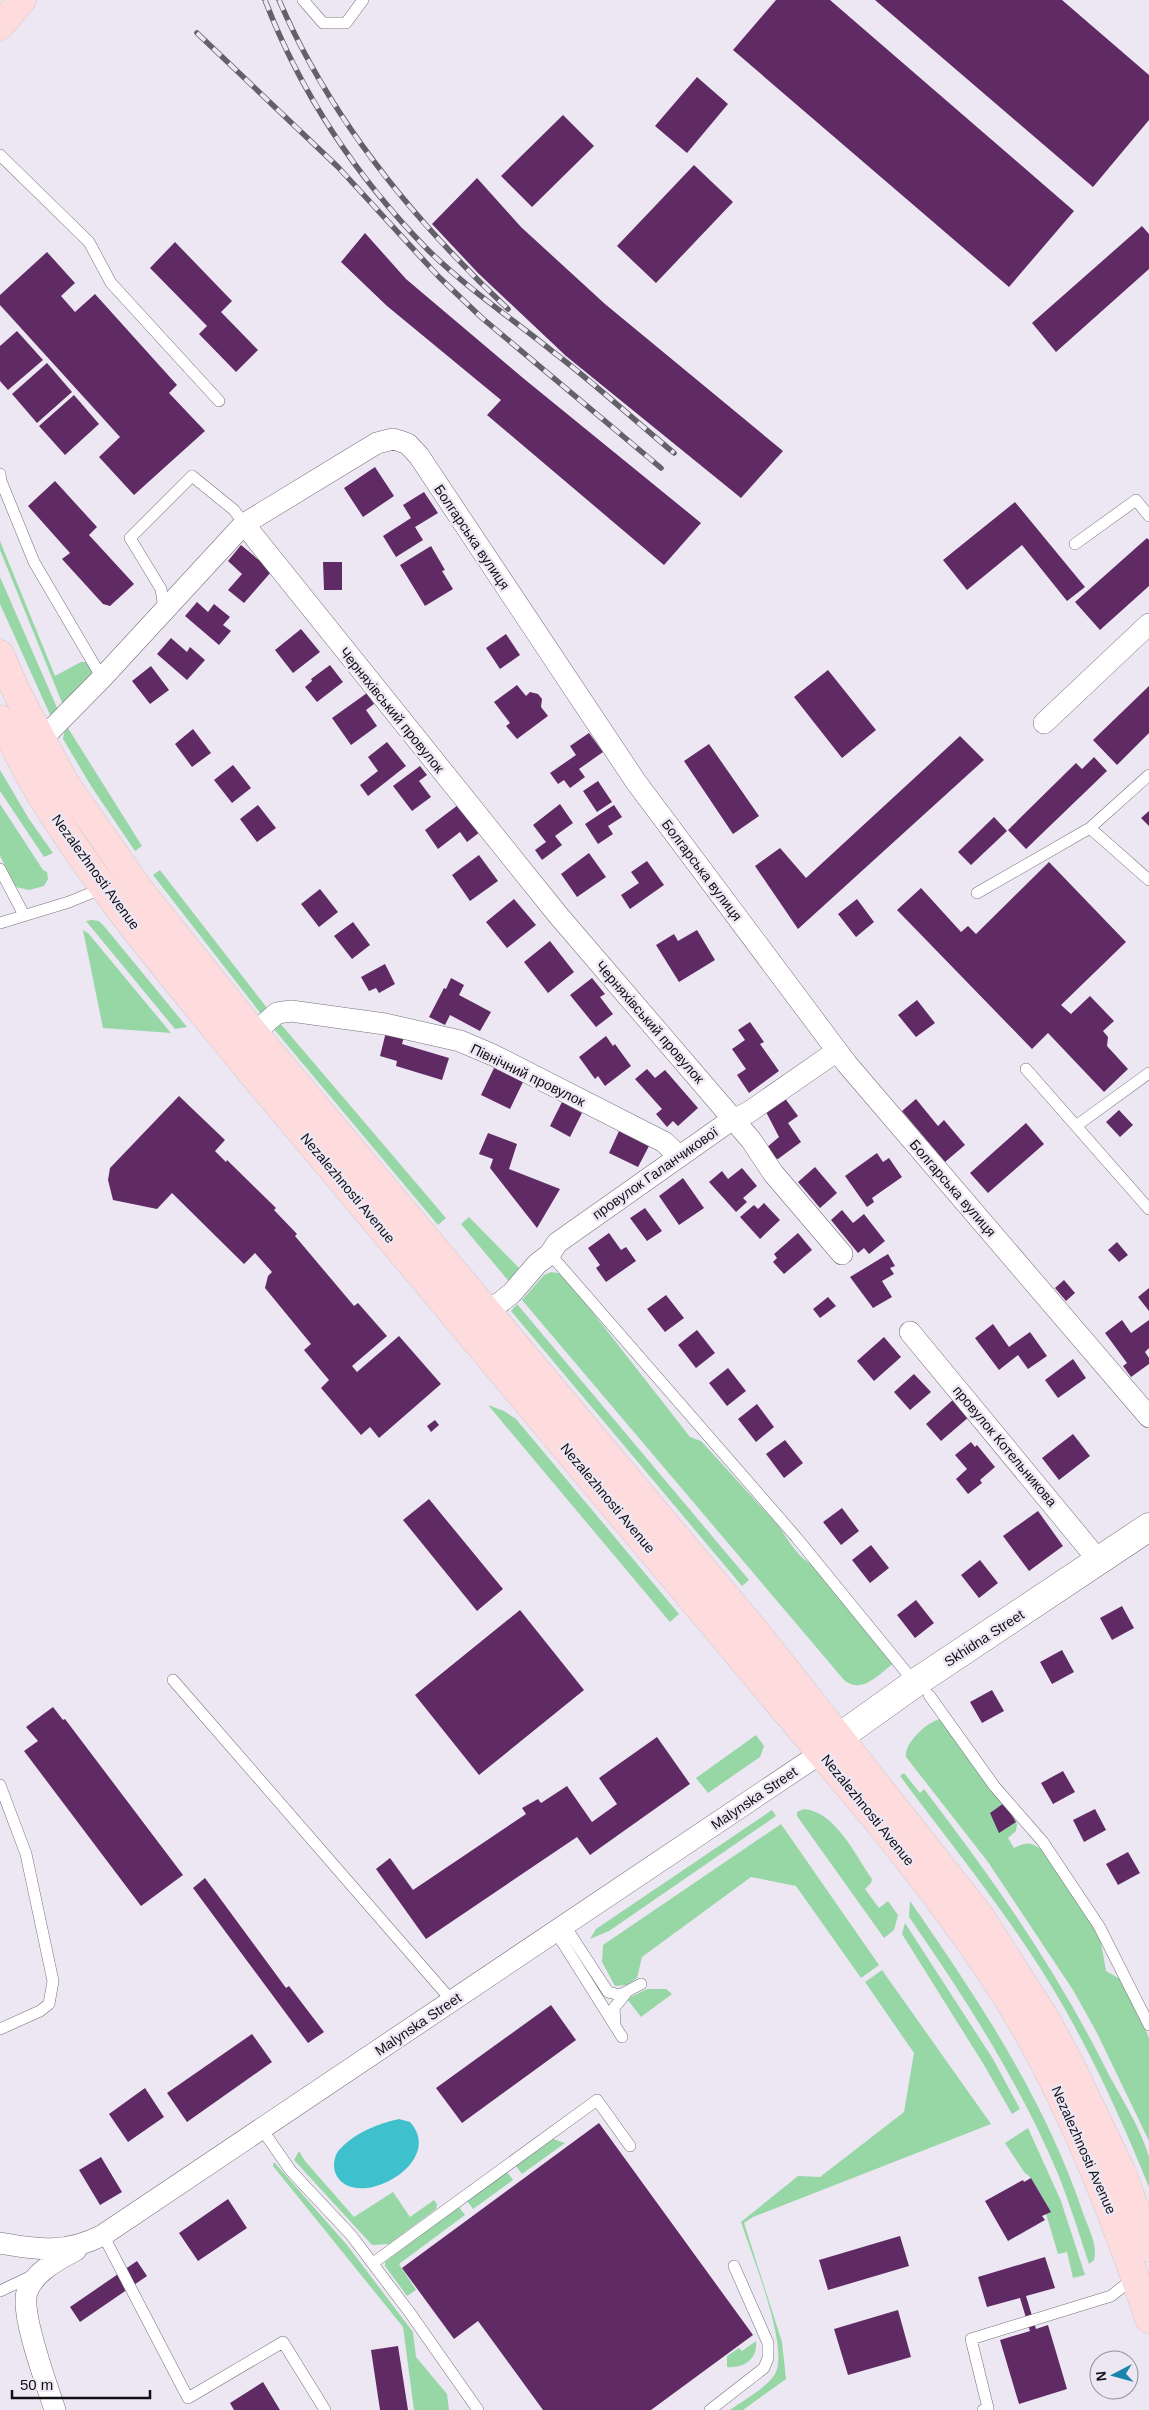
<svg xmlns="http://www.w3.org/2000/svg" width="1149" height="2410" font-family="Arial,sans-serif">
<rect width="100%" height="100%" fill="#ede7f4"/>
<path fill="#97d7a6" d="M0 541 55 676 81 662H86L94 673 63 705 0 550Z
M0 577 58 710 51 717 0 604Z
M68 728 142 846 135 851 91 786 63 739 64 733Z
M0 770 29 819 53 853 44 857 0 791Z
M0 804 43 870 47 872 48 879 44 886 29 890 16 887 0 856Z
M160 870 267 1008 261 1014 153 875Z
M92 920 99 921 104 926 187 1027 175 1029 86 921Z
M83 930 88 933 171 1033 103 1028Z
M279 1022 446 1218 438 1225 273 1028Z
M469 1217 521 1270 511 1284 461 1224Z
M551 1272 558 1273 565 1277 690 1437 701 1441C726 1468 750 1495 775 1522 788 1537 795 1556 813 1565L894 1663C879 1674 862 1695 844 1680L522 1300 544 1275Z
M517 1304 749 1580 742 1586 511 1311Z
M488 1405 504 1411 516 1419 679 1614 670 1622Z
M940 1719 1008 1808 1017 1824 1016 1831 1008 1838 1014 1848C1029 1840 1033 1843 1046 1853L1100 1937 1106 1971 1122 1980 1129 1987 1149 2038V2141L1097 2033 1073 1990 988 1862 906 1757C904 1743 927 1722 940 1719Z
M756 1735 764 1746 760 1757 708 1793 696 1778Z
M904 1773 920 1793 924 1789C994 1880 1058 1972 1109 2075 1123 2101 1141 2129 1149 2157 1149 2166 1149 2178 1149 2187 1120 2116 1088 2045 1047 1979 1003 1908 950 1843 900 1776Z
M804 1809C836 1812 855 1855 872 1879L871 1883 865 1889 879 1908 888 1901 898 1915 894 1930 884 1938 797 1816V1812Z
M772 1810 776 1816 609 1931 590 1939 596 1929Z
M781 1824 879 1965 861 1978 796 1886 751 1877 642 1957 637 1978 627 1985 615 1986 602 1962 603 1945Z
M910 1901C978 1999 1045 2099 1083 2213 1088 2227 1098 2245 1094 2260L1089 2264C1079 2234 1070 2204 1058 2174 1019 2082 966 1999 909 1917Z
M905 1923 993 2059 1020 2109 1012 2114 984 2065 902 1934Z
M882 1970 991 2124 753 2217 744 2223 782 2342 786 2379 743 2410H730C744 2400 765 2389 775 2374 790 2348 751 2253 741 2222L798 2176 820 2177 904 2112 914 2053 865 1982Z
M647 1989H666L672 1994 641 2017 627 1999Z
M1028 2128 1061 2201 1085 2275 1073 2278 1067 2252 1058 2254 1046 2214 1050 2211 1031 2178 1024 2172 1005 2143Z
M553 2139 565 2143 522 2174 516 2166Z
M299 2151 305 2161 354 2217 393 2192 410 2217 434 2200 437 2204 436 2209 389 2244 372 2245 294 2160Z
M274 2162 347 2245 413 2332 416 2357 447 2394 449 2410H414L403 2327 273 2166Z
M507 2172 513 2180 473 2209 467 2201Z
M459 2207 465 2215 399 2264 416 2290 407 2296 385 2266V2262Z
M756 2341C758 2359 744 2369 727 2367V2356L739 2348 742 2351Z"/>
<path fill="#3ec0cd" d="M399 2119 410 2122C448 2164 351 2215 335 2172 333 2165 334 2156 339 2150 354 2133 377 2124 399 2119Z"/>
<path fill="#602b64" d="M776 0H830L1074 211 1009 287 733 50Z
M875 0H1062L1149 75V120L1093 187Z
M697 77 728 104 687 153 655 126Z
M563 115 594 146 532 207 501 176Z
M694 165 733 202 656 283 617 246Z
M477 178 521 227 605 304 783 451 741 498 566 356 478 273 432 224Z
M1142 226 1149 234V269L1056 352 1032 323Z
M365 233 406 279 523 378 701 523 664 565 487 415 501 400 387 306 341 262Z
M175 242 232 301 221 312 258 350 236 372 199 334 207 326 150 268Z
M47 252 75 283 61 296 75 312 95 294 177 385 169 393 205 431 134 495 99 457 120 437 0 305V295Z
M17 331 43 360 8 390 0 381V346Z
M47 363 72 392 37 423 12 394Z
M74 395 99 424 65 455 39 426Z
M375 467 394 496 363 517 344 488Z
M55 481 97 527 89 535 134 584 110 606 103 604 62 559 70 553 28 506Z
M424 492 438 513 415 527 423 540 396 557 383 536 411 518 403 505Z
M1015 502 1085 587 1067 601 1022 545 967 590 943 560Z
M1147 538 1149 540V586L1100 630 1075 602Z
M241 545 272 571 244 603 228 590 242 574 228 561Z
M431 546 445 570 442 571 453 589 425 606 400 565Z
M323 562H342V590H324Z
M197 602 208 612 214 604 230 617 223 625 231 631 219 645 185 616Z
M301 629 320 652 293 673 275 650Z
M506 634 520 655 500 669 486 648Z
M171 638 187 652 190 647 205 660 187 680 157 654Z
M330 665 343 682 317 702 305 687 312 681 311 679Z
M151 666 169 690 150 704 132 681Z
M828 670 876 730 842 758 794 697Z
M517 685 526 696 530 692 538 694 542 699 541 707 548 716 517 739 506 726 510 723 494 702Z
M1149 686V733L1117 765 1093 740Z
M367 693 374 704 366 710 377 726 351 745 332 718Z
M193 729 211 753 192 767 175 744Z
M589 733 603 752 579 769 585 777 570 788 564 780 558 784 550 773 576 755 570 746Z
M960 736 984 760 798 929 755 866 780 848 806 878Z
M387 742 406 766 368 796 360 785 378 771 368 757Z
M709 744 759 816 733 834 684 761Z
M1094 757 1107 771 1026 849 1008 830 1076 763 1082 769Z
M233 765 251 788 232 803 214 780Z
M420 766 427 775 419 781 431 797 412 811 393 786Z
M598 781 612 802 597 812 583 791Z
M560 804 573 823 555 836 562 845 542 860 535 850 546 842 533 825Z
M258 805 276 828 257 842 240 819Z
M458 805 480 832 467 842 460 832 438 849 425 830Z
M614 805 622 817 608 826 613 834 598 844 585 824Z
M1149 811V826L1141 818Z
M994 817 1007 831 971 865 958 852Z
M589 853 606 877 577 897 561 874Z
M479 855 498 881 470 901 452 875Z
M647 861 664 885 630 909 621 895 639 883 631 872Z
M1049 862 1126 942 1061 1005 1071 1014 1090 996 1114 1021 1103 1031 1108 1037 1107 1046 1128 1069 1104 1092 1048 1033 1032 1049 897 910 921 888 961 932 968 926 976 934Z
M320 889 338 912 319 927 301 904Z
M514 899 536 925 507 948 486 922Z
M857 899 874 922 856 937 838 914Z
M353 922 370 945 352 959 334 936Z
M697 930 715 960 679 982 656 945 674 934 678 941Z
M550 941 574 972 548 993 524 962Z
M385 964 395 984 379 993 376 988 369 991 361 977Z
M451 978 464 985 459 995 491 1012 480 1031 450 1015 445 1025 429 1017 444 988 446 989Z
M592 978 605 994 600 997 613 1014 596 1027 570 995Z
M917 1000 935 1023 916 1037 898 1015Z
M750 1022 764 1042 760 1044 779 1071 749 1093 737 1075 746 1069 732 1049 745 1040 738 1030Z
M386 1032 404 1037 402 1044 449 1058 442 1080 396 1066 397 1061 380 1056Z
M606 1036 613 1046 615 1044 631 1066 605 1086 598 1076 595 1079 579 1057Z
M494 1068 523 1082 510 1109 481 1095Z
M647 1069 655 1078 665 1070 698 1108 678 1126 673 1121 667 1127 656 1114 662 1109 635 1079Z
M179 1096 225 1140 215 1151 226 1162 227 1160 276 1208 274 1210 297 1234 295 1236 354 1306 358 1303 387 1336 352 1366 357 1372 399 1336 441 1384 379 1438 370 1427 361 1435 321 1388 329 1380 304 1350 311 1344 265 1288 268 1276 272 1272 255 1253 244 1264 172 1193 157 1209 113 1200 108 1180 110 1168Z
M784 1097 798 1116 788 1123 801 1142 778 1159 771 1157 766 1148 779 1137 765 1110Z
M916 1099 938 1126 944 1120 965 1145 945 1162 902 1111Z
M562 1102 582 1113 570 1137 550 1126Z
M1119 1110 1133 1125 1120 1137 1106 1122Z
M1026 1123 1044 1144 988 1193 970 1173Z
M619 1131 649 1146 638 1167 609 1153Z
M488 1133 517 1144 509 1169 560 1189 537 1228 490 1168 493 1159 479 1154Z
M877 1153 883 1162 889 1158 902 1177 872 1198 874 1202 867 1207 845 1176Z
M815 1167 837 1193 820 1208 798 1182Z
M742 1168 757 1186 743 1198 747 1202 736 1212 709 1182 722 1171 728 1179Z
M683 1178 704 1208 679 1225 659 1196Z
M764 1203 780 1220 760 1239 740 1217 754 1205 758 1209Z
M645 1208 662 1231 647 1241 630 1218Z
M842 1210 853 1223 864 1214 885 1241 869 1254 864 1248 858 1253 831 1220Z
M609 1233 621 1250 626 1247 636 1261 606 1282 596 1268 600 1265 588 1248Z
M798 1233 812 1250 784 1274 773 1262 777 1258 774 1254Z
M1117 1242 1128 1255 1119 1262 1108 1250Z
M888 1254 895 1266 890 1268 894 1274 882 1281 892 1297 873 1308 850 1277Z
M1064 1280 1075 1293 1066 1301 1055 1288Z
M1149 1288V1311L1138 1297Z
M666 1295 684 1318 665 1332 647 1309Z
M828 1297 836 1306 820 1318 813 1309Z
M1122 1320 1131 1333 1149 1320V1348L1145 1352 1149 1358V1364L1131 1377 1123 1366 1127 1363 1105 1333Z
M993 1324 1009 1347 1030 1332 1047 1356 1028 1369 1018 1355 999 1370 975 1338Z
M697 1330 715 1353 696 1368 678 1345Z
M884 1337 901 1357 874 1381 857 1361Z
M1073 1359 1086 1378 1058 1398 1045 1380Z
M728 1368 746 1391 727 1406 709 1383Z
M914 1374 931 1392 910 1410 894 1392Z
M955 1398 970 1416 941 1441 926 1424Z
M757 1404 774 1427 756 1442 738 1419Z
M435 1420 439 1425 431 1432 427 1426Z
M1073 1434 1090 1456 1059 1480 1042 1458Z
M785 1440 803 1463 784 1478 766 1454Z
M971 1442 975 1447 977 1445 995 1467 980 1480 982 1483 968 1494 956 1479 967 1469 955 1455Z
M429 1499 503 1589 477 1611 403 1520Z
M842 1508 859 1531 841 1545 823 1522Z
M1038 1511 1063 1546 1029 1571 1003 1536Z
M871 1545 889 1568 870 1583 852 1560Z
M980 1560 998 1583 979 1598 961 1575Z
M916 1600 934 1623 915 1638 897 1615Z
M1122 1606 1134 1628 1112 1640 1100 1618Z
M520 1610 584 1690 479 1775 415 1695Z
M1062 1650 1074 1672 1052 1684 1040 1662Z
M992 1690 1004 1711 982 1723 970 1702Z
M53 1707 63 1720 65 1719 183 1875 141 1906 24 1751 38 1741 26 1727Z
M657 1737 690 1784 590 1855 577 1837 426 1939 376 1869 390 1858 413 1890 526 1814 522 1808 538 1799 541 1803 567 1786 592 1822 617 1804 599 1778Z
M1063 1771 1075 1792 1053 1804 1041 1783Z
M1004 1803 1016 1822 999 1833 990 1813Z
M1095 1809 1106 1830 1084 1842 1073 1820Z
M1128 1852 1140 1873 1118 1885 1106 1864Z
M205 1878 286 1988 289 1986 324 2032 308 2043 193 1888Z
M551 2005 576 2040 462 2123 436 2088Z
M252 2034 272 2062 187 2122 167 2093Z
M145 2088 164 2117 128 2142 109 2114Z
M599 2123 753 2335 651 2410H543L478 2321 454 2339 402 2268Z
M101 2157 122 2192 100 2205 79 2170Z
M1031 2178 1051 2212 1042 2216 1045 2220 1008 2241 985 2201 1023 2180 1024 2182Z
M228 2199 247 2228 198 2261 179 2233Z
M900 2236 909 2266 828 2290 819 2260Z
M1045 2257 1055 2288 1026 2296 1036 2329 1048 2325 1067 2389 1019 2404 1000 2340 1030 2331 1020 2298 987 2307 978 2277Z
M137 2261 147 2276 80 2322 70 2307Z
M898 2310 911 2357 848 2375 834 2329Z
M398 2346 408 2410H380L371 2350Z
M263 2382 280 2410H234L230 2403Z"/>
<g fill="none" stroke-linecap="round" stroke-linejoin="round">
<defs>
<path id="service" d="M303 0 323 23H346L363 0
M0 155 89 242 111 283 219 401
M0 474 1 481 34 562 102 678
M1075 544 1136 500 1149 516
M164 609 161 589 130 538 192 476 234 510 244 524
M1149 775 1090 828 1149 880
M0 869 24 915
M977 893 1090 828
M0 923 69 902 103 888
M1026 1069 1149 1209
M1076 1126 1149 1073
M550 1254 796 1537 915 1683
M173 1680 452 2001
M929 1695 995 1787 1043 1842 1099 1926 1149 2025
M0 1785 26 1854 53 1981 49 2004 40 2011 0 2029
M565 1926 608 1992 620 1995 641 1984
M556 1932 622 2037
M615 2024 614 2008 626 1993
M261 2128 291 2171 351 2235 410 2313 478 2410
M103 2235 188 2398 283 2342 325 2410
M373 2263 597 2100 630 2146
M0 2291 34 2275
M710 2410 764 2368 768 2358V2343L734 2266
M983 2410 988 2408 971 2339 1111 2296 1134 2278"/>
<path id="minor" d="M244 524 558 915 751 1140 773 1173 842 1254
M1044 723 1149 624
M41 740 102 678 244 524 377 443 393 439 400 441 408 444 419 456 636 782 847 1064 1149 1417
M254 1033 277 1013 291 1011 385 1024 460 1041 493 1055 664 1142 679 1156
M487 1313 512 1293 537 1264 550 1254 557 1243 727 1123 749 1112 837 1051
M910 1332 1099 1561
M0 2243C40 2250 66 2254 103 2235L821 1753
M55 2410C47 2385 20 2314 27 2292 34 2272 59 2259 76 2250"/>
<path id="secondary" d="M820 1751 915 1683 1149 1527"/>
<path id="primary" d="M0 26 22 0
M0 654 16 691 65 783 139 889 254 1033 760 1637 980 1916 1045 2018 1070 2064 1123 2175 1149 2248
M0 719C13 743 25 769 39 792 100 892 177 981 250 1071L876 1819C930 1886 984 1956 1027 2031 1078 2122 1116 2219 1149 2319"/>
</defs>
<use href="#service" stroke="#756f7b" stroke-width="12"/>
<use href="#minor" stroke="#756f7b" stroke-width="22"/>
<use href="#secondary" stroke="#756f7b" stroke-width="29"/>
<use href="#primary" stroke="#cbcacb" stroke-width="29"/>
<use href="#service" stroke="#fff" stroke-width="11"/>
<use href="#minor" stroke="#fff" stroke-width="21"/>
<use href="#secondary" stroke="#fff" stroke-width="28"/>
<use href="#primary" stroke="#fedcdd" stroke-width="28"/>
<defs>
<path id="rail" d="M265 0C301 94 358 179 429 251 467 288 511 318 552 351 594 383 633 419 674 453
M279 0C330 119 414 221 508 309
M197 33 338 167 439 277 482 318 661 468"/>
</defs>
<use href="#rail" stroke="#646068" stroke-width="5.5"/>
<use href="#rail" stroke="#ede7f4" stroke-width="4" stroke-dasharray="11" stroke-linecap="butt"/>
</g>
<g text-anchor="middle" stroke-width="5" stroke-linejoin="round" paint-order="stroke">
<g font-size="14" fill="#110f14" stroke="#ede7f4">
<text transform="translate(472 537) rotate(56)" y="5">Болгарська вулиця</text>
<text transform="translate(392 710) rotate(51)" y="5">Черняхівський провулок</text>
<text transform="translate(702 870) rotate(53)" y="5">Болгарська вулиця</text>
<text transform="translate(96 872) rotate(54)" y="5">Nezalezhnosti Avenue</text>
<text transform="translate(650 1022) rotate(49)" y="5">Черняхівський провулок</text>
<text transform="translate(528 1075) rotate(26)" y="5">Північний провулок</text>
<text transform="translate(655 1173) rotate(-35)" y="5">провулок Галанчикової</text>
<text transform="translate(348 1188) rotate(50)" y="5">Nezalezhnosti Avenue</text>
<text transform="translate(953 1188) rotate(49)" y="5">Болгарська вулиця</text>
<text transform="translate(1005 1446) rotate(50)" y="5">провулок Котельникова</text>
<text transform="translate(608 1498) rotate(50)" y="5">Nezalezhnosti Avenue</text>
<text transform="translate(984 1638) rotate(-33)" y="5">Skhidna Street</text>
<text transform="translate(754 1798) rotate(-34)" y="5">Malynska Street</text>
<text transform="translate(868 1810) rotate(51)" y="5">Nezalezhnosti Avenue</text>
<text transform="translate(418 2024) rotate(-34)" y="5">Malynska Street</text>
<text transform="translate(1084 2150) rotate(66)" y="5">Nezalezhnosti Avenue</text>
</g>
</g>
<g transform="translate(1114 2375) rotate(264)"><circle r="24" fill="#ede7f4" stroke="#95919a"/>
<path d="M0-4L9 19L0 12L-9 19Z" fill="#1984ac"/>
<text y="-8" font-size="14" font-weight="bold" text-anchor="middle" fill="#110f14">N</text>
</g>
<path d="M12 2390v8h138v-8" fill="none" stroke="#110f14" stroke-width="2.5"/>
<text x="20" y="2390" font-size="15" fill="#110f14" stroke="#ede7f4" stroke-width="4" paint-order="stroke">50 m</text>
</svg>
